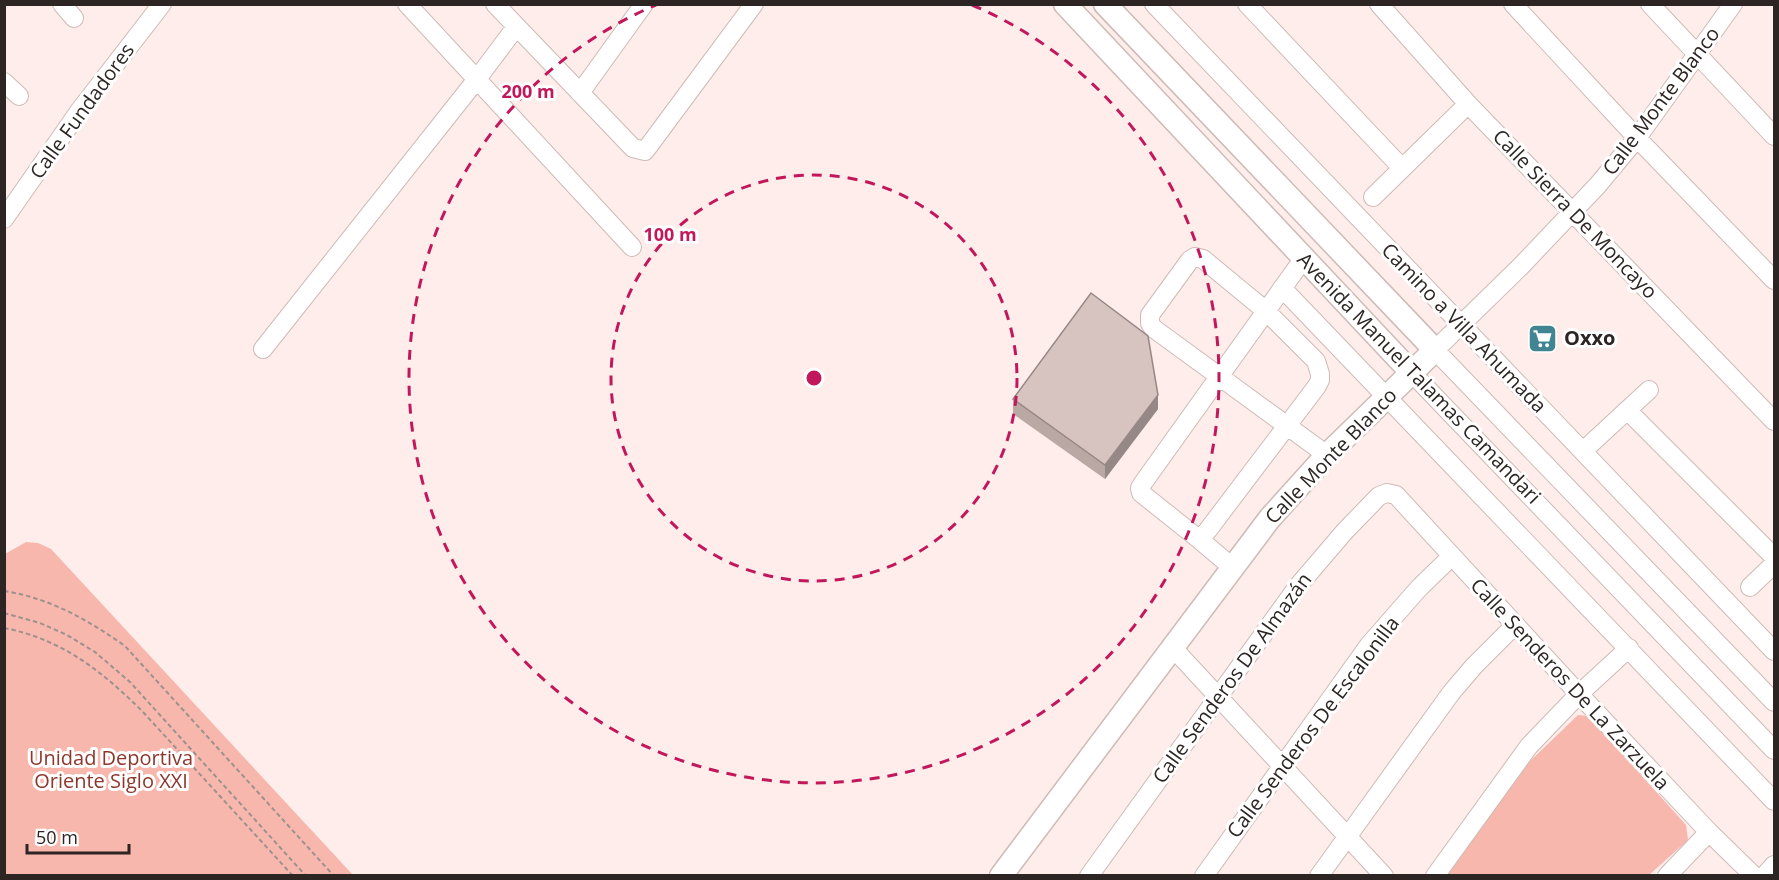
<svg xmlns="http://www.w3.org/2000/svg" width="1779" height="880" font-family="'Open Sans',sans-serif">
<rect width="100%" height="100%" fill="#feedea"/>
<path fill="#f7b7ac" d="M26 542 38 543 51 549 353 875H5V554Z
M1578 715 1588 716 1686 825 1688 840 1649 875 1447 876 1468 839 1527 764Z"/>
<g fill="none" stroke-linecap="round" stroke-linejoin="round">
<defs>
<path id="minor" d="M62 4 74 18
M407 4 632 247
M495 4 633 148 645 151 754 4
M1154 4 1774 651
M1247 4 1402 168
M1379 4 1468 104 1774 421
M1513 4 1637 138 1774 280
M1650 4 1774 136
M1733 4 1637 138 1597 186 1520 267 1435 350 1774 702
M4 82 19 96
M580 93 644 4
M1373 197 1468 104
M4 219 80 110 162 4
M1304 258C1250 333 1196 408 1143 483L1140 488 1141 493 1200 540 1208 530 1317 386 1320 380V374L1316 361 1266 311 1203 259 1195 257 1190 260 1150 315V323L1153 328C1211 370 1269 413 1327 455
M1282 288 1774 801
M263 349 477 79 516 27
M1411 372 1774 750
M1627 410 1774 557
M1583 451 1649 390
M1200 540 1232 567
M1750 587 1774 564
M1173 648 1384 876
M1089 876 1298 586 1345 531 1379 496 1387 493 1396 495 1579 694 1709 832 1754 876
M1204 876 1369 645 1419 588 1451 557
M1319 876 1451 693 1474 666 1515 625
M1435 876 1529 746 1579 694 1629 648
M1667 876 1709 832
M1764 876 1774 865"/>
<path id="major" d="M1065 4 1411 372
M1001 876 1270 518 1327 455 1435 350 1105 4"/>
</defs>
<use href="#minor" stroke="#cebab6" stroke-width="20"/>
<use href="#major" stroke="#cebab6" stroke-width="25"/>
<path stroke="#9d918e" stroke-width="2" stroke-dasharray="4.5 3" stroke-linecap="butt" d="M4 591C50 598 88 620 125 646L334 876
M4 613 40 623 67 635 95 652 130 682 306 876
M4 628C62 639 103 672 143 712L293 876"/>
<use href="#minor" stroke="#fff" stroke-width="18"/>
<use href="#major" stroke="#fff" stroke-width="22"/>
</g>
<path fill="#b9a8a4" d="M1013 399 1158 409 1105 479 1013 414Z"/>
<path fill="#968886" d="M1158 395V409L1105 479V465Z"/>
<path fill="#d7c3bf" stroke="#968886" stroke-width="1.5" d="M1091 293 1148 336 1158 395 1105 465 1013 399Z"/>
<g fill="none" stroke="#c2185b" stroke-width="3" stroke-dasharray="10 8">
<circle cx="814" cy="378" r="203"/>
<path d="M972 5A405 405 0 1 1 656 5"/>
</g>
<defs>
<symbol id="supermarket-square" viewBox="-11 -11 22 22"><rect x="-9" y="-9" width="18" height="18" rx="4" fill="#408591" stroke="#fff"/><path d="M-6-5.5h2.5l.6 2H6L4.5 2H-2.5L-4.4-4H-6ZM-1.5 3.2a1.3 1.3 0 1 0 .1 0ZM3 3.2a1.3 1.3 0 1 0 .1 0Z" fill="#fff"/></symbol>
</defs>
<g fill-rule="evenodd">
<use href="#supermarket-square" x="1526" y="322" width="33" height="33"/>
</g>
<g text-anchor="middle" stroke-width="6" stroke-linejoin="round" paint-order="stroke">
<g font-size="20" fill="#2c2523" stroke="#fff">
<text transform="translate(1661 101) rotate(-53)" y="7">Calle Monte Blanco</text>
<text transform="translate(82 111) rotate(-54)" y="7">Calle Fundadores</text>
<text transform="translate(1575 214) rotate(46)" y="7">Calle Sierra De Moncayo</text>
<text transform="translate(1464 328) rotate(46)" y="7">Camino a Villa Ahumada</text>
<text transform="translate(1419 378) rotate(46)" y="7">Avenida Manuel Talamas Camandari</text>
<text transform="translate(1331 456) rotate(-46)" y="7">Calle Monte Blanco</text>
<text transform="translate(1232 678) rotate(-54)" y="7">Calle Senderos De Almazán</text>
<text transform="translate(1570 684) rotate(47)" y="7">Calle Senderos De La Zarzuela</text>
<text transform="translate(1313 727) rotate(-53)" y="7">Calle Senderos De Escalonilla</text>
</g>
<g font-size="20" font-weight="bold" fill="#2c2523" stroke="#fff" text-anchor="start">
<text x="1564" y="345">Oxxo</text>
</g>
<g font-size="20" fill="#8d372c" stroke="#fff">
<text x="111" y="765">Unidad Deportiva<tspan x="111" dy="23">Oriente Siglo XXI</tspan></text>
</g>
</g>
<circle cx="814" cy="378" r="9" fill="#c2185b" stroke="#fff" stroke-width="3"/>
<g font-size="18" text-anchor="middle" font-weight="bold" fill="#c2185b" stroke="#fff" stroke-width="6" stroke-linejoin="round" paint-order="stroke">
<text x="528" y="98">200 m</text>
<text x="670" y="241">100 m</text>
</g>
<rect width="1779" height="880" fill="none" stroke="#2c2523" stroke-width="12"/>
<path d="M27 844v9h102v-9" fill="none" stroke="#2c2523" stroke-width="3"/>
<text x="36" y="844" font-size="18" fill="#2c2523" stroke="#ffffff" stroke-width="4.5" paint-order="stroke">50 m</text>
</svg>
